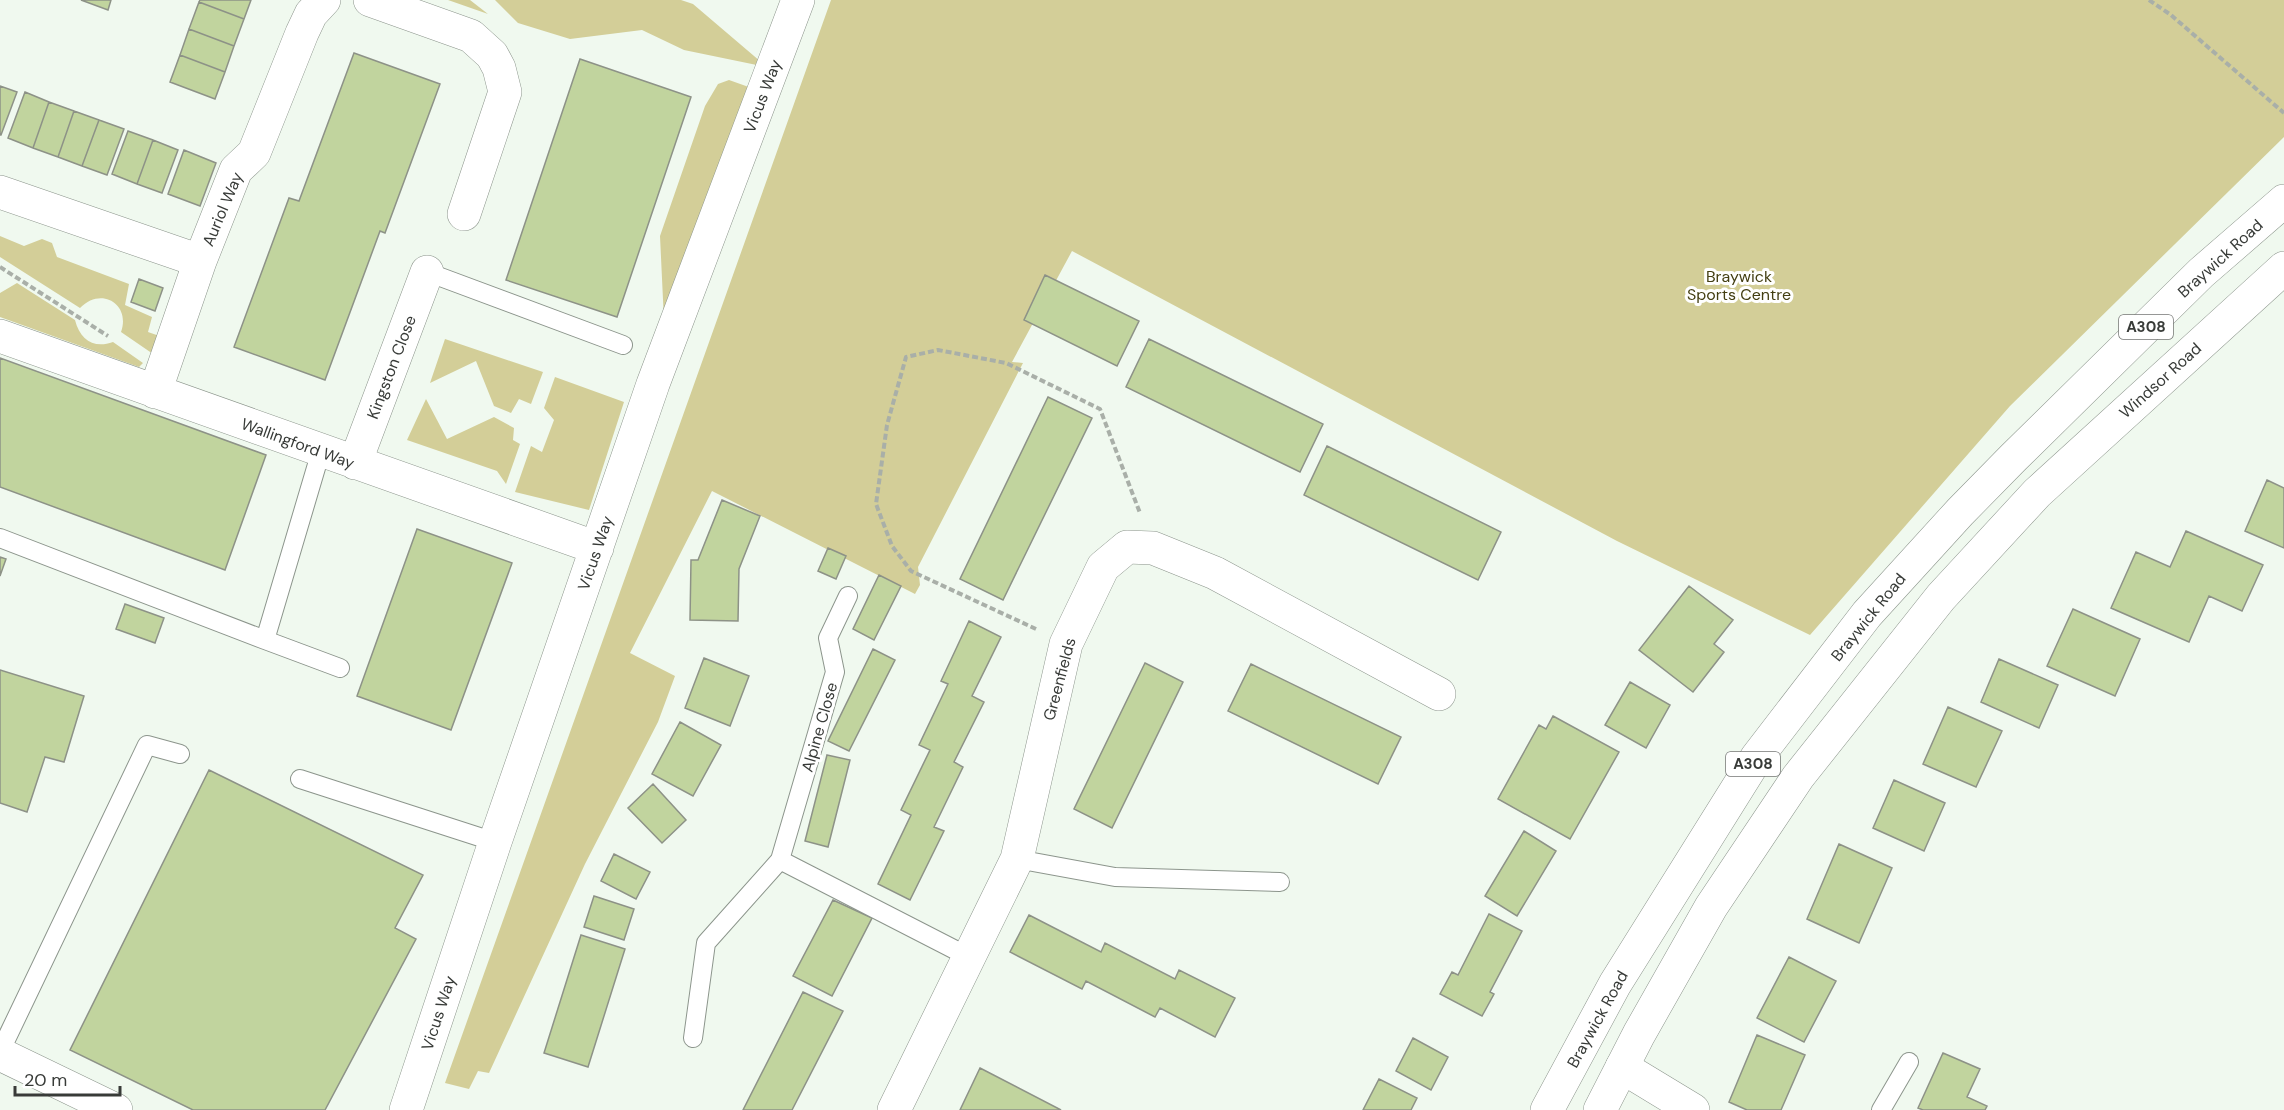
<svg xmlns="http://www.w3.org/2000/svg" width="2284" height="1110" font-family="'DM Sans',sans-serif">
<rect width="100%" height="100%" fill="#f0f9ef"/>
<path fill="#d3ce98" d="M448 0H470L488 14Z
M495 0H681L693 4 767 67 684 50 642 30 570 39 518 23Z
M831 0H2284V137L2010 406 1810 635 1617 541 1072 251 1012 362 1023 363 918 567 920 585 915 594 712 491 630 653 675 676 658 722 585 864 489 1073 478 1071 469 1089 445 1083Z
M729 80 760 91 664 321 660 236 705 106 718 84Z
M0 236 24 246 42 239 52 243 57 257 129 284 125 305 152 317 148 332 168 339 156 356 121 332C131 304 101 286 80 308L0 257Z
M17 283 75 320C80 340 94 349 113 342L143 363 139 367 0 317V293Z
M445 339 543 372 531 404 519 399 511 413 494 406 476 361 430 383Z
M555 377 624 402 589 510 515 492 531 446 542 452 554 420 544 408Z
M426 399 447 439 494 417 514 428 513 440 520 444 506 484 497 471 407 440Z"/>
<path fill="#c1d49e" stroke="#8d9287" stroke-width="1.5" d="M81 0H111L108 10Z
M200 0H251L244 19 199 2Z
M199 2 244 19 234 46 189 29Z
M189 29 234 46 225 72 180 55Z
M354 53 440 84 385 233 380 231 325 380 234 347 289 198 299 201Z
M180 55 225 72 215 99 170 82Z
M580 59 691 97 617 317 506 280Z
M0 86 17 92 1 135H0Z
M25 92 49 102 33 148 8 138Z
M49 102 74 111 58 157 33 148Z
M74 111 99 120 82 166 58 157Z
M99 120 124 129 107 175 82 166Z
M128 131 153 140 137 184 112 174Z
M153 140 178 150 162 193 137 184Z
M184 150 216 163 200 206 168 194Z
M1045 275 1139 321 1117 366 1024 320Z
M139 279 163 288 155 311 131 302Z
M1149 339 1323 424 1300 472 1126 387Z
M0 358 266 455 225 570 0 487Z
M1048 397 1092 418 1003 600 960 579Z
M1327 446 1501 532 1478 580 1304 495Z
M2267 480 2284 488V548L2245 531Z
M722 500 760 516 739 569 738 621 690 620 691 560H698Z
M417 529 512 563 451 730 357 696Z
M2186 531 2263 565 2242 611 2209 596 2189 642 2111 608 2136 552 2170 567Z
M828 548 846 556 836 579 818 571Z
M0 557 6 559 0 576Z
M879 575 901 586 874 640 853 629Z
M1689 586 1733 620 1714 644 1724 652 1693 692 1639 650Z
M125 604 164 618 155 643 116 629Z
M2073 609 2140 639 2115 696 2047 666Z
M969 621 1001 637 972 696 984 702 954 762 963 767 934 827 944 831 910 900 878 884 911 815 901 810 930 750 919 745 948 684 941 681Z
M873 649 895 660 849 751 828 741Z
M704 658 749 676 730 726 685 708Z
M1999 659 2058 685 2039 728 1981 702Z
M1145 663 1183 682 1112 828 1074 809Z
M1251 664 1401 737 1378 784 1228 711Z
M0 670 84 696 64 762 45 757 27 812 0 803Z
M1630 682 1670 705 1646 748 1605 725Z
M1948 707 2002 731 1976 787 1923 764Z
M1553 716 1619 752 1570 839 1498 799 1539 725 1546 729Z
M680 722 721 745 693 796 652 774Z
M827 755 850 760 828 847 805 841Z
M209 770 423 875 395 928 416 939 325 1110H193L70 1050Z
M1894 780 1945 803 1924 851 1873 828Z
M653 784 686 820 662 843 628 808Z
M1524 831 1556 851 1517 916 1485 896Z
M1839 844 1892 868 1859 943 1807 919Z
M614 854 650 872 636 899 601 881Z
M594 896 634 909 624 940 584 927Z
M833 900 872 918 832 996 793 976Z
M1489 914 1522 931 1490 992 1494 994 1482 1016 1440 994 1452 972 1458 975Z
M1029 915 1101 952 1105 943 1175 979 1179 970 1235 998 1215 1037 1160 1008 1155 1017 1086 981 1082 989 1010 952Z
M581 935 625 949 588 1067 544 1053Z
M1789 957 1836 981 1804 1042 1757 1018Z
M803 992 843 1011 792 1110H743Z
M1757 1035 1805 1055 1781 1110H1747L1729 1102Z
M1413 1038 1448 1057 1431 1090 1396 1071Z
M1943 1053 1980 1069 1967 1097 1987 1106 1985 1110H1923L1918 1108Z
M980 1068 1061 1110H960Z
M1379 1079 1417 1098 1411 1110H1363Z"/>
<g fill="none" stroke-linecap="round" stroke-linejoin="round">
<defs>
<path id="lane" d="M427 272 623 345
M0 538 265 640 321 451
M265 640 340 668
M300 779 495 842
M1017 859 1115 877 1280 882
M780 860 971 958
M693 1038 706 943 780 860 835 672 828 638 848 596
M0 1052 147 745 180 754
M1881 1110 1909 1062"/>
<path id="street" d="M370 0 471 36 492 55 499 68 505 92 464 214
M0 192 200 261
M0 336 597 548
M155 392 200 261 236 170 254 153 302 33 311 14 324 0
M355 463 427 272
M1622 1067 1693 1110
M406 1110 495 842 653 384 798 0
M894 1110 1017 859 1066 644 1103 567 1127 547 1153 548 1215 573 1439 694"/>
<path id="secondary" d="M0 1054 116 1110"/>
<path id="primary" d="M1547 1110 1615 984 1757 757 1867 614 1960 512 2013 458 2201 273 2284 201
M1600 1110 1639 1034 1711 907 1798 777 1941 597 2037 493 2284 268"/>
</defs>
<use href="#lane" stroke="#8c958c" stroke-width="20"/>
<use href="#street" stroke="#8c958c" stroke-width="34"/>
<use href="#secondary" stroke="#8c958c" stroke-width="34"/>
<use href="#primary" stroke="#8c958c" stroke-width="34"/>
<path stroke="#a9afa8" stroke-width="4" stroke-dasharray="6 3" stroke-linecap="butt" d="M2149 0 2171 15 2284 113
M0 267 108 336
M1036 629 911 571 892 546 876 504 887 425 906 357 938 350 1006 363 1100 409 1140 513"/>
<use href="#lane" stroke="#fff" stroke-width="18"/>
<use href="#street" stroke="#fff" stroke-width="33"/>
<use href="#secondary" stroke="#fff" stroke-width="33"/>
<use href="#primary" stroke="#fff" stroke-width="33"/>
</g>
<g text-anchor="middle" stroke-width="6" stroke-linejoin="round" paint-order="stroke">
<g fill="#fff" stroke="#747674" stroke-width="1.5">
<rect x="2119" y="315" width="54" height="24" rx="4.5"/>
<rect x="1726" y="752" width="54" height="24" rx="4.5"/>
</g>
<g font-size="15" font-weight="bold" fill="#383b38">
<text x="2146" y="332">A308</text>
<text x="1753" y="769">A308</text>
</g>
<g font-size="16" fill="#383b38" stroke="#fff">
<text transform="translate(762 96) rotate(-69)" y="6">Vicus Way</text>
<text transform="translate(222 209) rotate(-67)" y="6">Auriol Way</text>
<text transform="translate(2220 258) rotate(-42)" y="6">Braywick Road</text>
<text transform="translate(391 367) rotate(-69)" y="6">Kingston Close</text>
<text transform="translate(2160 380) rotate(-42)" y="6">Windsor Road</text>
<text transform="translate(298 443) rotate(20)" y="6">Wallingford Way</text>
<text transform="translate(595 553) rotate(-71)" y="6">Vicus Way</text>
<text transform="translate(1868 617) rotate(-51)" y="6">Braywick Road</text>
<text transform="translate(1059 679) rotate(-75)" y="6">Greenfields</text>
<text transform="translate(819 727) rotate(-74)" y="6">Alpine Close</text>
<text transform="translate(438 1013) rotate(-72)" y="6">Vicus Way</text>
<text transform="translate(1597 1019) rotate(-61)" y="6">Braywick Road</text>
</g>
<g font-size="16" fill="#433e12" stroke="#fff">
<text x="1739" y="282">Braywick<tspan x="1739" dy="18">Sports Centre</tspan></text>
</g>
</g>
<path d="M15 1086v9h105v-9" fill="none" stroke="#383b38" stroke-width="3"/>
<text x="24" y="1086" font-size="18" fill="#383b38" stroke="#ffffff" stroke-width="4.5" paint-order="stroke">20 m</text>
</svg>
